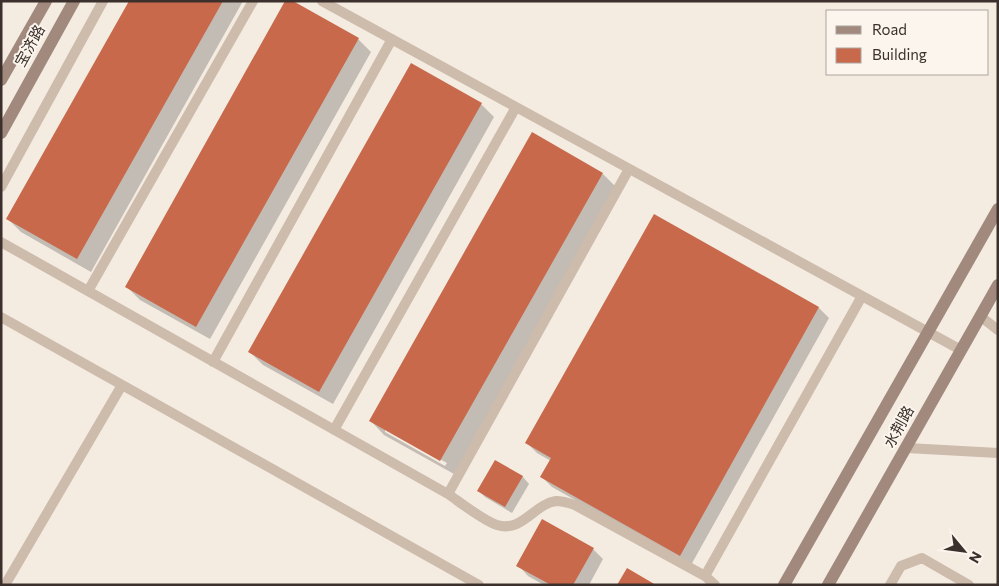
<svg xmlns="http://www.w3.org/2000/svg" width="999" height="586" font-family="Commissioner,'Noto Sans SC',sans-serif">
<rect width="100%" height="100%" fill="#f4ebe1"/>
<path fill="#0003" fill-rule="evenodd" d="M130 1H243L91 272 21 232 8 219Z
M358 39 371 52 210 339 140 300 126 286Z
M481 104 494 117 333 404 263 365 249 351Z
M603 174 616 187 454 474 384 435 371 421ZM385 429 447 463 445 466 385 432Z
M654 216 819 308 829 318 691 565 552 487 542 477 551 461 537 453 527 443Z
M495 461 523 477 529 484 512 513 485 497 478 490Z
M593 549 603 559 589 585H544L528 576 518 565Z"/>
<path fill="#c8694b" d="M129 1H223L77 259 6 219Z
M285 1H293L359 38 196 327 125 287Z
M411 63 482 103 319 392 248 352Z
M532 132 603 173 440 461 369 421Z
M654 214 819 307 680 556 540 477 551 458 525 443Z
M495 460 523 476 505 507 477 491Z
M542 519 594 548 573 585H551L516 566Z
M627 568 656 585H617Z"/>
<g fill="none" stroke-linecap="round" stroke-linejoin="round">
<path stroke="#cdbbac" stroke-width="10" d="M322 1 961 350
M1 187 103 1
M1 242 448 494 629 169
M88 291 253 1
M980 316 998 330
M1 317 479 585
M213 362 392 39
M334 430 516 107
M907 448 998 453
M448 494C461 503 484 521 497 525 522 533 534 504 556 501 563 501 569 503 575 505L705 576 715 585
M705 576 862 296
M5 585 122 385
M890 585 901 566 922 558 969 585"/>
<path stroke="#a18a7d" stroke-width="12" d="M1 80 46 1
M1 133 74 1
M784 585 998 209
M828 585 998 285"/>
</g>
<g text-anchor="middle" stroke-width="4" stroke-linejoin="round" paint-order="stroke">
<g font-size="15" fill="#3b302b" stroke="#fbf5ee">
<text transform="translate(30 46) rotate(-61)" y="5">宝济路</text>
<text transform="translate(899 427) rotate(-61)" y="5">水荆路</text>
</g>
</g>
<rect width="999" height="586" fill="none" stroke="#3b302b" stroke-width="5"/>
<rect x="826" y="10" width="162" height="65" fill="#fbf5ee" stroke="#aea6a0"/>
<rect x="836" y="26" width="25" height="8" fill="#a18a7d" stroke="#aea6a0"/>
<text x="872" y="35" font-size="15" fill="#3b302b">Road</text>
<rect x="836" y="48" width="25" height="15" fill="#c8694b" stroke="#aea6a0"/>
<text x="872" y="60" font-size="15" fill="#3b302b">Building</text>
<g transform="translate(964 551) rotate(119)" stroke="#fbf5ee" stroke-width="4" paint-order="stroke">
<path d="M0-4L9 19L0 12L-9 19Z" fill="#3b302b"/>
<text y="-8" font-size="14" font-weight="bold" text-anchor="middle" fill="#3b302b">N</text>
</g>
</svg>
